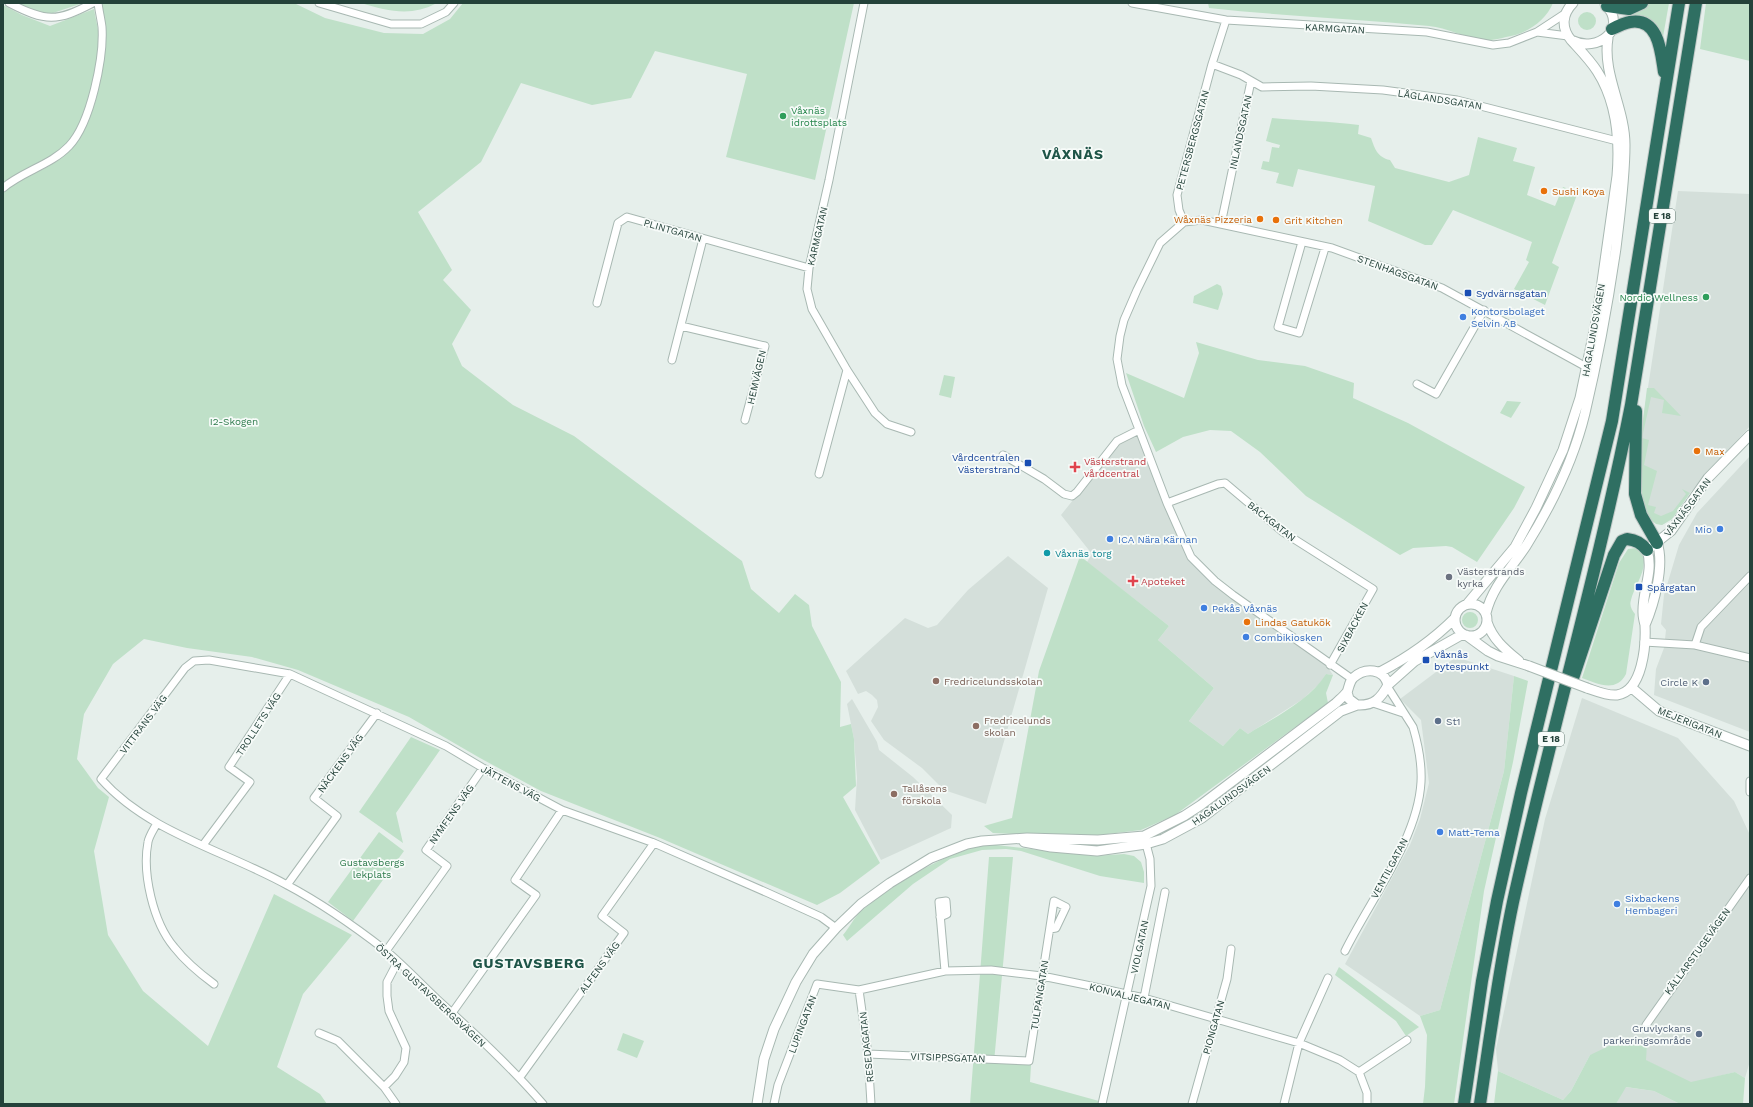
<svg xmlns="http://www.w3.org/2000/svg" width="1753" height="1107" font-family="'Work Sans',sans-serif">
<rect width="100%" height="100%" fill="#e6efeb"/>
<path fill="#d4dfda" d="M1678 191 1750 194V426L1690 493 1672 519 1662 525 1653 522 1640 492 1643 420Z
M1137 435 1189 561 1210 582 1327 666 1333 675 1326 674 1321 682 1303 699 1248 734 1240 728 1223 746 1189 721 1214 688 1158 640 1169 626 1087 562 1092 554 1061 515 1118 444Z
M1750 456V732L1654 695 1656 669 1664 648 1666 630 1661 624 1664 595 1679 545 1697 513Z
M1008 556 1048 588 986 804 944 790 922 768 884 740 871 721 878 707 877 700 872 695 866 691 858 694 846 671 905 618 928 628 937 625 968 590Z
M1456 657 1514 676 1504 771 1440 1010 1420 1016 1345 964 1410 845 1420 819 1429 783 1421 720 1400 699Z
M1582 698 1678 738 1734 801 1750 835V1061L1745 1078 1735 1072 1691 1083 1645 1060 1647 1045 1590 1055 1571 1091 1563 1100 1498 1071 1496 1049 1545 819Z
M852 699 877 742 879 750 913 777 952 815 951 828 881 860 855 810 857 778 854 739 847 704Z
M1625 1087 1654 1091 1680 1104H1616Z"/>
<path fill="#bfe0c8" d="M17 3H83L47 15Z
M103 3H294L325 18 384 33 423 34 450 19 463 3H854L815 180 726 157 747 74 655 51 631 98 592 105 521 83 481 162 418 212 452 270 443 280 471 310 452 344 462 366 513 405 574 436 742 561 751 589 779 613 795 594 809 605 812 626 841 682 840 727 851 724 854 739 856 786 843 797 880 863 840 893 817 905 660 838 541 791 480 758 409 717 298 670 252 657 187 648 144 639 113 664 84 714 77 759 98 788 109 797 94 851 108 935 143 991 208 1046 274 894 352 935 303 994 277 1067 320 1094 327 1104H3V192C24 175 54 169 72 148 101 114 109 48 101 6Z
M361 3H437C411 17 388 11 361 3Z
M1208 3H1553C1545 22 1526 34 1506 37 1499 39 1489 41 1482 40 1464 37 1447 28 1429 26 1356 19 1282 16 1209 8Z
M1650 3H1669L1663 37 1658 29 1631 14 1641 9Z
M1706 3H1750V61L1700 49Z
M3 5 22 15 50 26 94 9C96 21 100 34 99 46 97 72 87 125 67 144 49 161 25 173 3 186Z
M1578 21a9 9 0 1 1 18 0a9 9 0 1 1-18 0Z
M1272 118C1301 121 1330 121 1359 125L1358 134 1371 138C1375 149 1377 157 1390 160L1395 168 1449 182 1469 175 1478 137 1517 148 1513 161 1535 167 1527 195 1555 206 1563 187 1578 192 1552 263 1559 267 1545 305 1514 289 1529 262 1526 260 1532 242 1453 210 1432 245H1425L1368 221 1375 186 1298 169 1293 187 1276 183 1279 173 1261 169 1263 161 1269 162 1272 147 1279 148 1280 145 1266 141Z
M1217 284 1221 286 1223 294 1218 310 1193 303 1194 296Z
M1196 342 1258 360 1305 366 1354 383 1353 398 1408 423 1525 487 1514 508 1477 562 1452 547 1446 546 1413 548 1400 555 1306 496 1260 452 1231 431 1210 430 1183 437 1156 452 1144 426 1126 373 1184 398 1199 353Z
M944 375 955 377 951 398 939 395Z
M1647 388H1654L1681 416 1662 413 1664 400 1651 397 1642 438 1649 440 1644 465 1657 471 1648 505 1656 507 1654 513 1661 516 1673 511 1686 494 1682 489 1690 493 1672 519 1662 525 1656 524 1649 518 1641 498V436Z
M1507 401 1521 402 1511 418 1500 413Z
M1636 548C1655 561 1634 585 1631 600 1629 606 1632 610 1635 614L1626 674C1616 693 1598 684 1582 678L1619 563 1628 549Z
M1080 556 1169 626 1158 640 1214 688 1189 721 1223 746 1240 728 1248 734C1275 717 1309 701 1326 674L1333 675 1326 693 1328 703 1175 815 1141 830 1091 836H1056L993 833 984 826 1012 818 1039 671Z
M1462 620a8 8 0 1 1 16 0a8 8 0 1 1-16 0Z
M1514 676 1528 681 1513 762 1484 891 1454 1104H1423L1425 1087 1427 1035 1420 1016 1440 1010 1504 771Z
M411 737 440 750 396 813 403 843 359 812Z
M379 832 404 851 353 921 328 902Z
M982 845H996L1095 856 1124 854 1134 856 1141 862 1144 872V883L1100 876 1021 851 1006 849 982 850 950 859 913 884 847 941 843 935C849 928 854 918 860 912 894 884 939 856 982 845Z
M989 857H1013L994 1062 1031 1065 1030 1082 1099 1101 1098 1104H970Z
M1339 967 1419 1027 1406 1036 1396 1021 1335 975Z
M623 1033 644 1041 637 1058 617 1050Z
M1647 1045 1646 1060 1691 1082 1735 1072 1745 1078 1743 1104H1680L1654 1091 1626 1087 1616 1104H1494L1498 1071 1563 1100 1571 1091 1590 1055 1609 1046Z"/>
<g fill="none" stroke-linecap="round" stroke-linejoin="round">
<defs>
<path id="minor" d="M9 3C46 22 57 22 93 3
M319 3 391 24H421L446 12 454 3
M864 3 829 180 809 268 807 289 812 309 847 370 875 413 887 424 911 432
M1132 3 1226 20 1427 32 1493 45 1509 43 1537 32 1566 13
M1537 32 1568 36
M1212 64 1241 75 1262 87 1311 86 1383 90 1457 100 1621 142
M3 188C23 171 51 165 69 146 91 123 104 57 102 27 101 19 99 11 98 3
M1184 222 1179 210 1177 195 1212 64 1226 20
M1221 224 1251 81
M1302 242 1278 327 1299 333 1325 248
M597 303 618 223 627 217 809 268
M681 326 765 346 745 420
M672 360 703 239
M1417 384 1436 394 1484 310
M1003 455 1044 479 1064 494 1072 496 1077 492 1117 441 1139 430
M819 474 847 370
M1167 503 1218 484 1225 483 1283 532 1373 589 1330 665
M1644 642 1695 645 1750 658
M1695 645 1701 627 1750 576
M1352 679 1233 595 1215 581 1191 557 1167 503 1122 385 1117 359 1120 336 1124 320 1137 290 1160 243 1184 222 1202 220 1332 248 1442 288 1590 369
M1373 703 1403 713
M1750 781V792
M157 823C154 829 149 836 148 842 142 873 153 922 174 947 185 961 199 973 214 984
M203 845 250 782 229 767 290 674
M287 885 337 816 314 798 377 713
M940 917 947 914 946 901 939 902 945 971
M386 951 447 866 426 850 483 768
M1345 951C1370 900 1418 839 1421 782 1422 764 1418 744 1413 727L1387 686
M859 990 868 1054 871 1104
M1144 998 1165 892
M452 1013 536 895 515 880 562 810
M1646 1025 1750 878
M319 1033 338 1041 384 1087 396 1104
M868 1054 1029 1061 1054 901 1066 907 1056 928 1050 929
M1359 1072 1407 1040
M520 1077 624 933 602 916 654 843
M384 1087 395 1076 404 1062 406 1048 389 1011 387 996V982L397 963
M543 1104C511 1067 474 1033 438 1000 421 984 402 964 385 950 354 926 321 903 287 885 226 851 149 833 101 779L185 668 194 661 209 660 290 674 446 746 483 768 562 810 654 843 768 893 821 917 836 928
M774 1104 778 1085 817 984 859 990 945 971 991 970 1042 976 1086 985 1144 998 1299 1043 1340 1060 1359 1072 1367 1093V1104
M1102 1104 1151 886 1150 859 1145 840
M1192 1104 1227 979 1231 949
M1284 1104 1299 1043 1328 978"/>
<path id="tertiary" d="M1573 3C1562 14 1561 28 1571 40 1598 54 1629 28 1605 4
M1468 603 1515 547 1536 508 1563 450 1580 398 1597 317 1617 176C1620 140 1617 102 1597 71 1590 60 1580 50 1571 40
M1455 620a16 16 0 1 1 32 0a16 16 0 1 1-32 0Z
M1486 613C1493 585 1511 569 1526 546 1551 506 1574 459 1585 413 1598 358 1608 303 1616 248 1620 214 1625 179 1625 145 1625 108 1602 74 1608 38
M1487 622C1493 640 1506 650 1519 661
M1645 625C1654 604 1665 565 1657 543
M1466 635 1488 651 1498 656 1529 666
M1380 672C1407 658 1433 640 1455 618
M1388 685 1415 661 1463 634
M1587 688C1596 691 1607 696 1617 695 1643 691 1646 645 1645 625 1644 621 1643 617 1643 613 1642 590 1654 572 1647 550L1671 531 1708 478 1750 435
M1632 688 1659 711 1750 746
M1024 842 1051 847 1097 851 1146 844 1163 839 1202 818 1341 711 1357 705
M757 1104 764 1059 774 1029 796 982 813 954 836 928 861 904 890 883 931 858 967 844 982 841 1027 838 1098 840 1144 836 1184 816 1201 805 1336 703C1339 700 1344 696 1347 692 1349 688 1349 682 1353 678 1365 667 1384 668 1388 685 1381 698 1374 706 1357 705L1349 699 1347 692"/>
<path id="motorway" d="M1607 6 1629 9 1642 3
M1612 29C1618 26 1624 23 1630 22 1659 17 1661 53 1664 72
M1636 411 1635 494 1641 515 1657 543
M1572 681 1614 555 1622 541 1627 539C1636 540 1641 543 1647 550
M1464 1104 1482 981 1497 901 1521 793 1612 421 1679 3
M1480 1104C1490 1037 1499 968 1513 902 1550 735 1598 572 1631 405L1696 3"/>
</defs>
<use href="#minor" stroke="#a8b8b2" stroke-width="9"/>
<use href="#tertiary" stroke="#a8b8b2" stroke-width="11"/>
<use href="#motorway" stroke="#c2cac8" stroke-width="14"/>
<use href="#minor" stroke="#fff" stroke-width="7"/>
<use href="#tertiary" stroke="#fff" stroke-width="9"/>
<use href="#motorway" stroke="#2f6f62" stroke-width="12"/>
<defs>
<path id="tertiary-bridge" d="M1529 666 1587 688"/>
</defs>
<use href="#tertiary-bridge" stroke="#a8b8b2" stroke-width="11" stroke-linecap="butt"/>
<use href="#tertiary-bridge" stroke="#fff" stroke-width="9"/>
</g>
<g fill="#2e9e5b" stroke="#f7fbf9" stroke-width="1.5">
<circle cx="783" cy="116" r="4"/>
<circle cx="1706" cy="297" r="4"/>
</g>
<g fill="#e8710a" stroke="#f7fbf9" stroke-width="1.5">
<circle cx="1544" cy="191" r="4"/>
<circle cx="1260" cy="219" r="4"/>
<circle cx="1276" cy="220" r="4"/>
<circle cx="1697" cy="451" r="4"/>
<circle cx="1247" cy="622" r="4"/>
</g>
<g fill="#1a4fb4" stroke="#f7fbf9" stroke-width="1.5">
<rect x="1464" y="289" width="8" height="8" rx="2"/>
<rect x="1024" y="459" width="8" height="8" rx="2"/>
<rect x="1635" y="583" width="8" height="8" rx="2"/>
<rect x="1422" y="656" width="8" height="8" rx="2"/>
</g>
<g fill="#3f7fe0" stroke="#f7fbf9" stroke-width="1.5">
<circle cx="1463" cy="317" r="4"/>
<circle cx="1720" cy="529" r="4"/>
<circle cx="1110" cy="539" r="4"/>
<circle cx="1204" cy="608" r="4"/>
<circle cx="1246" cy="637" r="4"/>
<circle cx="1440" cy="832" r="4"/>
<circle cx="1617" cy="904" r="4"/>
</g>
<g fill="#e0444e" stroke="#f7fbf9" stroke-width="1.5">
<path d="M1073 461h4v4h4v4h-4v4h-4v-4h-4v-4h4z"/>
<path d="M1131 575h4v4h4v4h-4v4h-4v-4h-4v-4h4z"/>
</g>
<circle fill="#0f9aa8" stroke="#f7fbf9" stroke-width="1.5" cx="1047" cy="553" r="4"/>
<circle fill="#6b7280" stroke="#f7fbf9" stroke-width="1.5" cx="1449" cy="577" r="4"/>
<g fill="#8d6e63" stroke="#f7fbf9" stroke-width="1.5">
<circle cx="936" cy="681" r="4"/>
<circle cx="976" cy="726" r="4"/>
<circle cx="894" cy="794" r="4"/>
</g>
<g fill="#5c6f8a" stroke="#f7fbf9" stroke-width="1.5">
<circle cx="1706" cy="682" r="4"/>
<circle cx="1438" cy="721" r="4"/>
<circle cx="1699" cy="1034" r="4"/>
</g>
<g text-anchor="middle" stroke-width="3.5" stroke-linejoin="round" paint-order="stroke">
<g fill="#f7fbf9" stroke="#637a73" stroke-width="1">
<rect x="1649" y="209" width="26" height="14" rx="3"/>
<rect x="1538" y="732" width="26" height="14" rx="3"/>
</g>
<g font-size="9" font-weight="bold" fill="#24423a">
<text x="1662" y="219">E 18</text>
<text x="1551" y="742">E 18</text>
</g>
<g font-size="10" fill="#24423a" stroke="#f7fbf9">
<text transform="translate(1335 28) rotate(3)" y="4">KARMGATAN</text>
<text transform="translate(1440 99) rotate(9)" y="4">LÅGLANDSGATAN</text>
<text transform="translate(1240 132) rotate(-78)" y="4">INLANDSGATAN</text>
<text transform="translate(1192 140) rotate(-75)" y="4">PETERSBERGSGATAN</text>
<text transform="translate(673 230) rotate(16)" y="4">PLINTGATAN</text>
<text transform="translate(817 236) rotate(-77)" y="4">KARMGATAN</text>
<text transform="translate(1398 272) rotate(20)" y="4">STENHAGSGATAN</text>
<text transform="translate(1593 330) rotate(-80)" y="4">HAGALUNDSVÄGEN</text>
<text transform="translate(756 377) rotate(-77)" y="4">HEMVÄGEN</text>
<text transform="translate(1687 507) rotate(-53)" y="4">VÅXNÄSGATAN</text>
<text transform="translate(1272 521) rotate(38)" y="4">BACKGATAN</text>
<text transform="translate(1352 627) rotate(-62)" y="4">SIXBACKEN</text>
<text transform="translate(1690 722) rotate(22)" y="4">MEJERIGATAN</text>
<text transform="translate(143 724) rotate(-53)" y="4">VITTRANS VÄG</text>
<text transform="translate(258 724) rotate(-57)" y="4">TROLLETS VÄG</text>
<text transform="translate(340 763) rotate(-54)" y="4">NÄCKENS VÄG</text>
<text transform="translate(511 783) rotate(28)" y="4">JÄTTENS VÄG</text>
<text transform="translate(1231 795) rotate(-36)" y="4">HAGALUNDSVÄGEN</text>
<text transform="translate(451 814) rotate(-55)" y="4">NYMFENS VÄG</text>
<text transform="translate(1389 868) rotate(-62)" y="4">VENTILGATAN</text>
<text transform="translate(1139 947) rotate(-78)" y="4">VIOLGATAN</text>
<text transform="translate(1697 951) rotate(-54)" y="4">KÄLLARSTUGEVÄGEN</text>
<text transform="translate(599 967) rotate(-54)" y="4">ALFENS VÄG</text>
<text transform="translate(431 995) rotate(43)" y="4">ÖSTRA GUSTAVSBERGSVÄGEN</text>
<text transform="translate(1039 995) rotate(-81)" y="4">TULPANGATAN</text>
<text transform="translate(1130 996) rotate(14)" y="4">KONVALJEGATAN</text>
<text transform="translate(802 1024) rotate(-69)" y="4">LUPINGATAN</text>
<text transform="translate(1213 1027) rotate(-74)" y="4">PIONGATAN</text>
<text transform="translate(866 1047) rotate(-96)" y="4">RESEDAGATAN</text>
<text transform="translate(948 1057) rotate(2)" y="4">VITSIPPSGATAN</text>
</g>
<g font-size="10" fill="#27864d" stroke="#f7fbf9" text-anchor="start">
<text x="791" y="114">Våxnäs<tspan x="791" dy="12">idrottsplats</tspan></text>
<text x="1698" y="301" text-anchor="end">Nordic Wellness</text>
</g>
<g font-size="10" fill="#c56008" stroke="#f7fbf9" text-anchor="start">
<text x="1552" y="195">Sushi Koya</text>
<text x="1252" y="223" text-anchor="end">Wåxnäs Pizzeria</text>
<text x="1284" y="224">Grit Kitchen</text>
<text x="1705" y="455">Max</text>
<text x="1255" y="626">Lindas Gatukök</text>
</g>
<g font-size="10" fill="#164399" stroke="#f7fbf9" text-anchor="start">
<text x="1476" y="297">Sydvärnsgatan</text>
<text x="1020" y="461" text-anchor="end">Vårdcentralen<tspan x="1020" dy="12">Västerstrand</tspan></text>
<text x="1647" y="591">Spårgatan</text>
<text x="1434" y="658">Våxnås<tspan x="1434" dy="12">bytespunkt</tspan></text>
</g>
<g font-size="10" fill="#366cbe" stroke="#f7fbf9" text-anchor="start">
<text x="1471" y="315">Kontorsbolaget<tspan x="1471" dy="12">Selvin AB</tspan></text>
<text x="1712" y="533" text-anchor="end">Mio</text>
<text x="1118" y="543">ICA Nära Kärnan</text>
<text x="1212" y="612">Pekås Våxnäs</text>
<text x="1254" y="641">Combikiosken</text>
<text x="1448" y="836">Matt-Tema</text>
<text x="1625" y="902">Sixbackens<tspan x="1625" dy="12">Hembageri</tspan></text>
</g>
<g font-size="10" fill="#2d7a4b" stroke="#f7fbf9">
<text x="234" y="425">I2-Skogen</text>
<text x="372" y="866">Gustavsbergs<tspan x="372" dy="12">lekplats</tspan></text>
</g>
<g font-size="10" fill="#be3a42" stroke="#f7fbf9" text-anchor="start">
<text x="1084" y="465">Västerstrand<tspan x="1084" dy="12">vårdcentral</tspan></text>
<text x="1141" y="585">Apoteket</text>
</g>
<g font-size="10" fill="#0d838f" stroke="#f7fbf9" text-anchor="start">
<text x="1055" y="557">Våxnäs torg</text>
</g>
<g font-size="10" fill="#5b616d" stroke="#f7fbf9" text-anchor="start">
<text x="1457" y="575">Västerstrands<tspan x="1457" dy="12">kyrka</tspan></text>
</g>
<g font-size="10" fill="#785e54" stroke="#f7fbf9" text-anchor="start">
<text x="944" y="685">Fredricelundsskolan</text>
<text x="984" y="724">Fredricelunds<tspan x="984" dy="12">skolan</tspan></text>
<text x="902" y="792">Tallåsens<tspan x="902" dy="12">förskola</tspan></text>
</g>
<g font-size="10" fill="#4e5e75" stroke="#f7fbf9" text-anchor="end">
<text x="1698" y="686">Circle K</text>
<text x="1446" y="725" text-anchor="start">St1</text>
<text x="1691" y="1032">Gruvlyckans<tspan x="1691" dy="12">parkeringsområde</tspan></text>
</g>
<g font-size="14" font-weight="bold" letter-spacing="1" fill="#1f5548" stroke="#f7fbf9">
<text x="1073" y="159">VÅXNÄS</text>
<text x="529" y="968">GUSTAVSBERG</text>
</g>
</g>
<rect width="1753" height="1107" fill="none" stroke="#24423a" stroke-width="8"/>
</svg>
